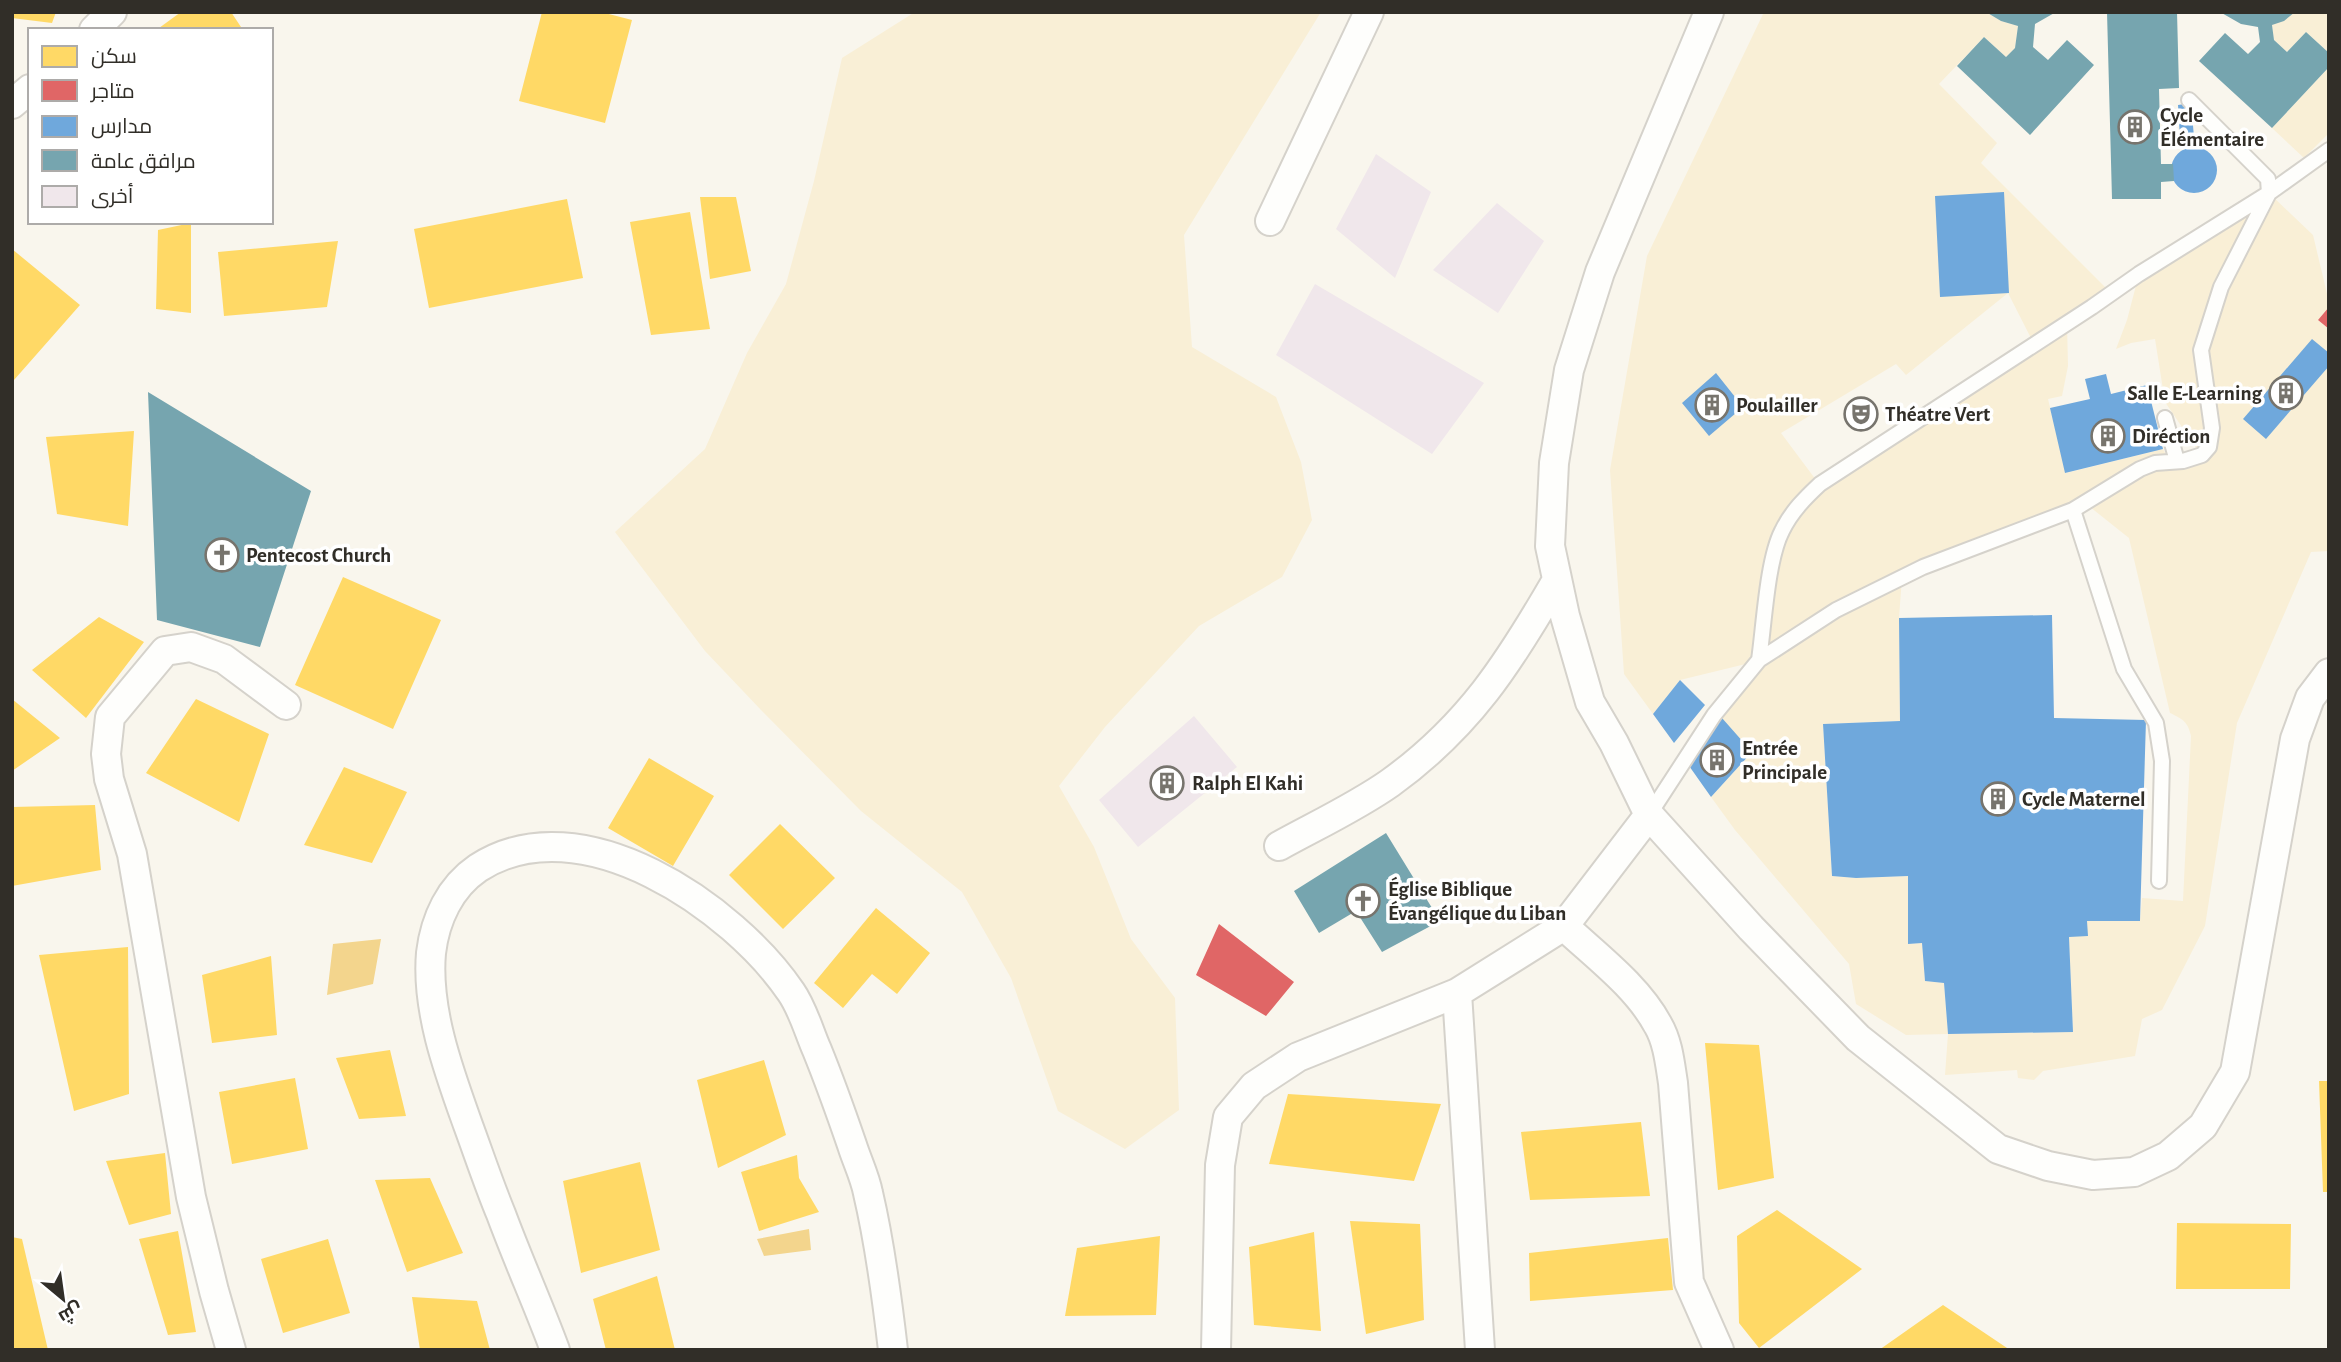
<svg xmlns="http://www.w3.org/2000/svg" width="2341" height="1362" font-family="'Alegreya Sans',Cairo,sans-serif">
<rect width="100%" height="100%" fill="#f9f6ed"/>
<path fill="#f9efd6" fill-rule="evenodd" d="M915 12H1321L1184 235 1192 347 1276 397 1301 462 1312 520 1282 577 1199 626 1105 727 1059 786 1094 847 1131 939 1175 998 1179 1110 1125 1149 1058 1111 1011 978 962 892 861 811 761 710 705 651 615 532 705 449 747 353 786 284 814 181 842 58Z
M1764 12H1986L2001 21 2018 26 2015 48 2006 57 1984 37 1939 84 1997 143 1981 163 2109 291 2067 324 2068 366 2062 396 2048 399 2066 473 2163 449 2170 462 2201 455 2165 402 2155 339 2131 343 2116 349 2127 320 2139 274 2269 193 2313 235 2329 302V307L2318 320 2329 329V551L2311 552 2237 723 2205 926 2162 1010 2142 1019 2135 1056 2043 1071 2034 1080 2018 1078 2017 1070 1945 1075 1948 1034 1906 1035 1856 1004 1849 964 1735 830 1711 797 1752 752 1714 715 1758 661 1680 680 1653 714 1624 674 1610 470 1647 256ZM2008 293 2034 344 1819 484 1781 433 1896 364 1906 375ZM2085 503 2129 538 2170 713C2183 719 2188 722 2191 736L2183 901 2142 898 2140 921H2068L2073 1032 1948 1034 1944 983 1925 981 1922 943 1908 944V876L1856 878 1832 876 1823 724 1900 721 1899 618 1902 577Z
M2295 12H2329V53L2306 32 2287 52 2274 40 2272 25 2284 20Z
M2329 67V133L2304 158 2272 128Z"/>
<path fill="#f3d58d" d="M381 939 373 984 327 995 333 944Z
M809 1229 811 1250 764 1256 757 1239Z"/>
<path fill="#ffd966" d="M12 12H56L52 23 12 18Z
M181 12H231L243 30H161L159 28Z
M542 12H601L632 20 605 123 519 101Z
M700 197H736L751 271 710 279Z
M567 199 583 278 429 308 414 229Z
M690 212 710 329 651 335 630 222Z
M191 223V313L156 309 158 230Z
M338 241 327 307 224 316 218 252Z
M12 249 80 305 14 380 12 378Z
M134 431 128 526 57 514 46 437Z
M343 577 441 620 393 729 295 685Z
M99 617 144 642 86 718 32 670Z
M12 699 60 738 12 771Z
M196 699 269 734 239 822 146 773Z
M649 758 714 796 673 866 608 828Z
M344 767 407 792 372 863 304 845Z
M95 805 101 870 12 886V807Z
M780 824 835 878 783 929 729 875Z
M876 908 930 953 897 994 872 974 843 1008 814 983Z
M128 947 129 1094 74 1111 39 955Z
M271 956 277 1035 212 1043 202 975Z
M1705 1043 1759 1045 1774 1178 1718 1190Z
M390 1050 406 1116 359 1119 336 1058Z
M764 1060 786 1135 718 1168 697 1080Z
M295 1078 308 1149 232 1164 219 1092Z
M2319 1081H2329V1192H2323Z
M1288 1094 1441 1104 1414 1181 1269 1164Z
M1641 1122 1650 1196 1530 1200 1521 1132Z
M165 1153 171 1214 129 1225 106 1161Z
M797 1155 799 1178 819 1212 759 1231 741 1172Z
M640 1162 660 1250 581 1273 563 1181Z
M430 1178 463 1253 407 1272 375 1180Z
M1777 1210 1862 1269 1759 1348 1739 1323 1737 1236Z
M1350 1221 1420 1224 1424 1320 1366 1334Z
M2177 1223 2291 1224 2290 1289H2176Z
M178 1231 196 1332 168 1335 139 1239Z
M1314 1232 1321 1331 1254 1325 1249 1247Z
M1160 1236 1156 1315 1065 1316 1077 1248Z
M12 1237 22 1239 48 1350H12Z
M1668 1238 1673 1290 1530 1301 1529 1253Z
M328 1239 350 1313 283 1333 261 1259Z
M657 1276 675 1350H606L593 1299Z
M412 1297 477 1301 490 1350H420Z
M1943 1305 2010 1350H1879Z"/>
<path fill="#e06666" d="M2329 307V329L2318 320Z
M1219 924 1294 982 1266 1016 1196 975Z"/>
<path fill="#6fa8dc" d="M2191 103 2194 137 2180 138 2178 105Z
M2171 170a23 23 0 1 1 46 0a23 23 0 1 1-46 0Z
M2004 192 2009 293 1940 297 1935 196Z
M2312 339 2329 353V366L2266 439 2243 419Z
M1716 373 1743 407 1709 436 1682 403Z
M2106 374 2111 394 2147 385 2163 449 2065 473 2050 408 2090 399 2085 379Z
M2052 615 2054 718 2146 720 2140 921H2087L2088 936 2069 937 2073 1032 1948 1034 1944 983 1925 981 1922 943 1908 944V876L1856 878 1832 876 1823 724 1900 721 1899 618Z
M1680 680 1705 705 1674 743 1653 714Z
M1722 718 1752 752 1711 797 1687 763Z"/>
<path fill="#76a5af" d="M1986 12H2056L2035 24 2033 47 2048 60 2067 40 2094 65 2030 135 1957 66 1984 37 2006 57 2015 48 2018 26 2001 21Z
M2107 12H2177L2179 88 2159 89 2161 164H2173L2174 181 2161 182V199H2112Z
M2220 12H2295L2284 21 2272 25 2274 40 2287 52 2306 32 2329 53V67L2272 128 2199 61 2225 33 2248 54 2260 42 2258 27 2241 24Z
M148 392 311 491 260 647 157 620Z
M1386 833 1440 921 1382 952 1356 911 1319 933 1294 891Z"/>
<path fill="#f0e7eb" d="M1376 154 1431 192 1395 278 1336 229Z
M1497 203 1544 241 1498 313 1433 270Z
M1315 284 1484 383 1432 454 1276 355Z
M1194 716 1237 767 1138 847 1099 800Z"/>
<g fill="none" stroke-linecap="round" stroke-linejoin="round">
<defs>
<path id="lane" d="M2165 418 2177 461
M2073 510 2124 669 2156 723 2162 761 2159 881
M1759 660C1764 626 1767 560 1782 531 1791 512 1805 498 1820 484L2092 307 2139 274 2269 193 2329 150
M1649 815 1714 715 1759 660 1836 610 1923 567 2073 510 2140 469 2155 463 2183 461 2202 455 2209 447 2212 428 2201 350 2221 287 2269 193 2268 179 2189 100"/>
<path id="street" d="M1709 12 1600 272 1569 370 1554 463 1550 546 1565 616 1590 702 1614 743 1649 815 1751 928 1858 1038 1998 1149 2048 1166 2093 1175 2134 1172 2168 1156 2203 1126 2235 1072 2295 739 2310 698 2329 673
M94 30 112 12
M12 104 30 89
M1270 221 1369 12
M1279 846C1315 826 1356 807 1390 783 1469 726 1509 663 1557 580
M1564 926C1596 956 1637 986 1658 1025 1668 1042 1670 1064 1673 1083L1689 1282 1719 1350
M1457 993 1480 1350
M231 1350 214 1291 191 1197 132 854 109 779 106 754 110 717 165 651 191 647 224 659 286 705
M555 1350C538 1304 518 1260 501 1214 489 1185 479 1155 468 1125 449 1072 426 1010 431 953 435 919 450 887 478 868 581 801 734 908 791 992 803 1009 809 1032 817 1050 830 1082 841 1113 852 1145 857 1161 865 1177 868 1193 880 1244 887 1298 893 1350
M1216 1350 1220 1165 1228 1117 1254 1086 1298 1057 1457 993 1564 926 1649 815"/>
</defs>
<use href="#lane" stroke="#d5d2cb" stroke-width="18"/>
<use href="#street" stroke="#d5d2cb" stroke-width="32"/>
<use href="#lane" stroke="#fefefc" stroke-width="14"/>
<use href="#street" stroke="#fefefc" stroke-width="28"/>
</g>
<defs>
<symbol id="building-ring" viewBox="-11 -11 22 22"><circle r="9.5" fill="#fff" stroke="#77746d" stroke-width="1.5"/><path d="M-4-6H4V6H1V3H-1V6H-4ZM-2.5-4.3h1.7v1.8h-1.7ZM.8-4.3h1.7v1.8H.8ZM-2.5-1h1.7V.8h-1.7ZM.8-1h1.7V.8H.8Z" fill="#77746d"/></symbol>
<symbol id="theatre-ring" viewBox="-11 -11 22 22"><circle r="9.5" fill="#fff" stroke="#77746d" stroke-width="1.5"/><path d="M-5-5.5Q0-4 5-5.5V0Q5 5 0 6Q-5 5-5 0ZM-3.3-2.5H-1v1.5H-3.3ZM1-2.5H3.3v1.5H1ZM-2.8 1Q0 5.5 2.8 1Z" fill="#77746d"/></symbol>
<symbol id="church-ring" viewBox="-11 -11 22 22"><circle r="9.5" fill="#fff" stroke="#77746d" stroke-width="1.5"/><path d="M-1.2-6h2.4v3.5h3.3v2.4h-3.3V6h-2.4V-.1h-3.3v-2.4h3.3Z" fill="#77746d"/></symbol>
</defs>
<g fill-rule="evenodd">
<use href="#building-ring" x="2116" y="108" width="38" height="38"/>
<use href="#building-ring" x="2267" y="374" width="38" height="38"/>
<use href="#building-ring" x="1693" y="386" width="38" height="38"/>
<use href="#theatre-ring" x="1842" y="395" width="38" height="38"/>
<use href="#building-ring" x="2089" y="417" width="38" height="38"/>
<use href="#church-ring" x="203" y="536" width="38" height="38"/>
<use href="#building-ring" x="1698" y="741" width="38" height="38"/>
<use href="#building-ring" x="1148" y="764" width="38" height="38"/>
<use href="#building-ring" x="1979" y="780" width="38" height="38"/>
<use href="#church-ring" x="1344" y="882" width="38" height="38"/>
</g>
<g text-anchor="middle" stroke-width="7" stroke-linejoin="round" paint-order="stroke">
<g font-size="21" font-weight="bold" fill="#312e28" stroke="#fff" text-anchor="start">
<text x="2160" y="122">Cycle<tspan x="2160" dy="24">Élémentaire</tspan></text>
<text x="2262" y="400" text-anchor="end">Salle E-Learning</text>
<text x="1736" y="412">Poulailler</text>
<text x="1885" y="421">Théatre Vert</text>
<text x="2132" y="443">Diréction</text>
<text x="246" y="562">Pentecost Church</text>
<text x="1742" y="755">Entrée<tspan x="1742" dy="24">Principale</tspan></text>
<text x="1192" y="790">Ralph El Kahi</text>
<text x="2022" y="806">Cycle Maternel</text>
<text x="1388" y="896">Église Biblique<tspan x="1388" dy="24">Évangélique du Liban</tspan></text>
</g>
</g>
<rect width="2341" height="1362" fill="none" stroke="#312e28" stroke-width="28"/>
<rect x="28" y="28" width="245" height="196" fill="#ffffff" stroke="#adaba9" stroke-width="2"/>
<rect x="42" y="46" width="35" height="21" fill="#ffd966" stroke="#adaba9" stroke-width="2"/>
<text x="91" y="63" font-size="21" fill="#312e28">سكن</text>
<rect x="42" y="80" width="35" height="21" fill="#e06666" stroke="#adaba9" stroke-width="2"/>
<text x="91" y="98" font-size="21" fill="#312e28">متاجر</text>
<rect x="42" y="116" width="35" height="21" fill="#6fa8dc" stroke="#adaba9" stroke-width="2"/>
<text x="91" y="133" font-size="21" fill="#312e28">مدارس</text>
<rect x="42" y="150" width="35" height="21" fill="#76a5af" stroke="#adaba9" stroke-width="2"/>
<text x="91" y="168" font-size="21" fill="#312e28">مرافق عامة</text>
<rect x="42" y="186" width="35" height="21" fill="#f0e7eb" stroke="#adaba9" stroke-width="2"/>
<text x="91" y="203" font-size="21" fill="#312e28">أخرى</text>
<g transform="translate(63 1299) rotate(151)" stroke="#ffffff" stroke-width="5" paint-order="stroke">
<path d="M0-5L12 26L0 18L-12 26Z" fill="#312e28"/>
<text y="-10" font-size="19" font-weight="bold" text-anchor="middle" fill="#312e28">ش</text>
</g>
</svg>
